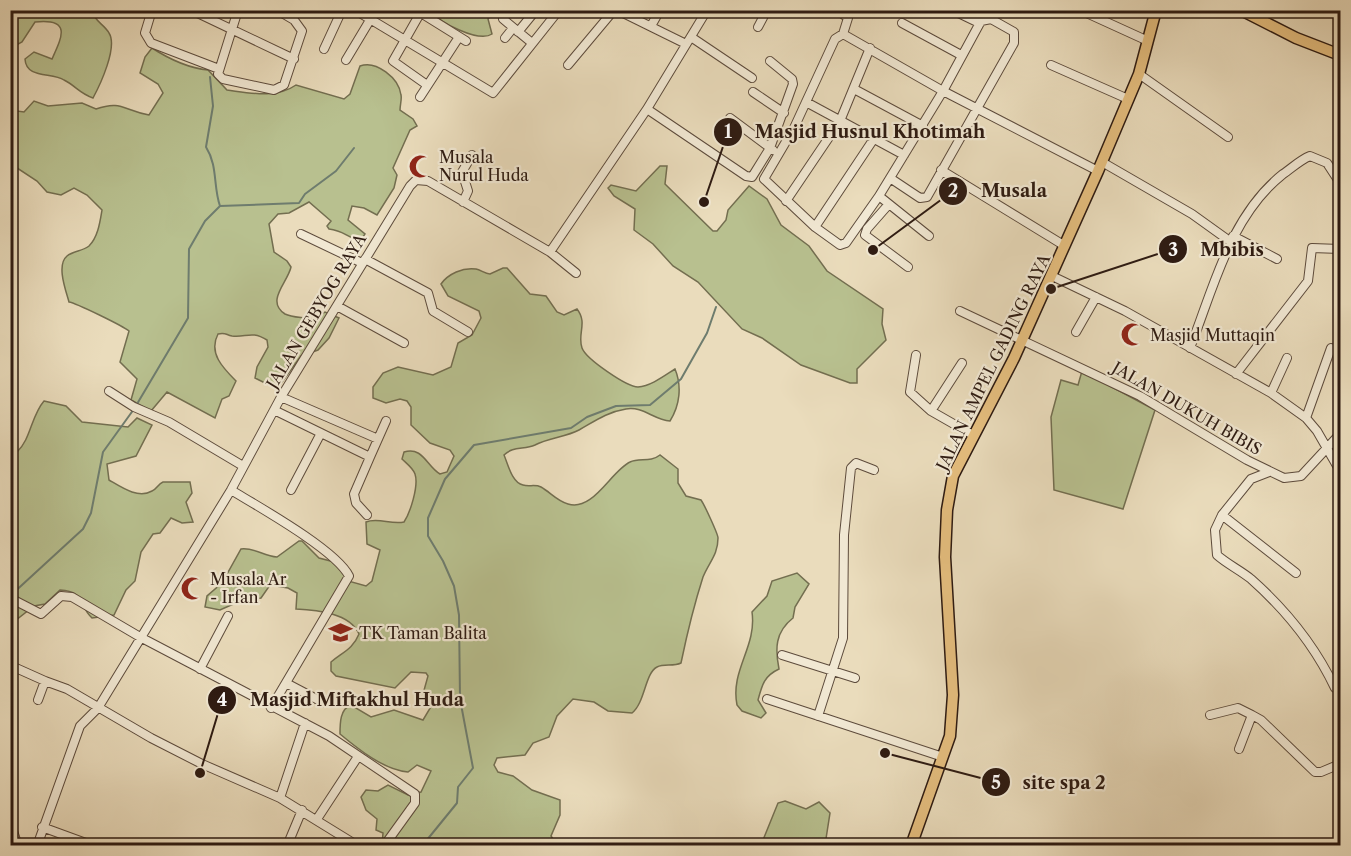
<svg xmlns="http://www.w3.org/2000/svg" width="1351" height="856" font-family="'Libre Caslon Text',serif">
<rect width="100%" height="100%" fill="#eadcbc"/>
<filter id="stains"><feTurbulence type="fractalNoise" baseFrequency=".00333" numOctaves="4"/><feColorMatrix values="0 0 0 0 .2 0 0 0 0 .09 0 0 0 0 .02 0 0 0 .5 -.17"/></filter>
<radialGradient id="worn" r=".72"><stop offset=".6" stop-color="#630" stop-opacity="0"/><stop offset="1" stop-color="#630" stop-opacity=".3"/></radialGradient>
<path fill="#b8c08f" stroke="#736e50" stroke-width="1.5" d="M10 11H92C95 22 104 24 109 33 118 47 100 85 93 98 79 93 76 86 64 80 52 72 26 79 25 59L34 52 52 59C62 37 72 18 35 22L22 42 11 48Z
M431 11H494L488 19 492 34C479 43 438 22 431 11Z
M152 48C169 59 188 68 208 70L227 90C250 93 276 99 296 85L344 99 350 94 360 66C376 60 399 78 401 95 402 99 400 105 400 110L413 119 417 126 410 130 393 168 397 175 394 188 377 215 364 208 352 206 348 220 365 234 361 240C347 238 345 231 329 229L327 226 331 221 309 202 289 213 278 214 269 224 274 252 287 261 291 267C288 282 265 301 285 314 293 318 305 317 314 320L325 312 339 318 329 338 318 350 301 356 277 389 255 378 257 367 268 347 267 340C251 330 246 338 232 336 226 335 226 332 218 334 208 353 223 368 236 381L229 396 222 399 215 418 167 392 151 411 131 400 137 379 120 362 129 331C123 326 76 303 69 302 66 291 56 265 67 256 73 251 83 251 89 246 98 237 100 222 102 210L87 195 74 188 61 195 47 192 37 181 11 164 10 110 24 112 34 101 48 106 82 103 96 109C121 100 123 110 149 115L163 93 158 84 140 73 145 57Z
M660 166H667L665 184 713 231H717L726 220 728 210 749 186 767 199 781 225 809 246 827 271 883 309 882 324 886 340 857 369V383H850L801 365 762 338 742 329 698 282 673 266 653 244 634 230 635 209 614 196 608 188 611 185 636 191Z
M503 268H507L530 294 546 296 557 312 564 315 577 309C588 323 577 334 582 348 586 359 627 387 638 387 651 386 664 376 675 369 682 386 680 405 670 421 654 420 643 406 626 409 607 412 595 421 579 430 566 437 548 438 535 445 524 450 513 446 504 455 508 464 512 483 523 485 529 487 535 484 541 487 550 492 557 501 568 504 593 512 611 471 630 462 639 457 650 463 660 455L678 469V483L686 496 701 500C704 504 718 534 718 538 718 555 709 562 703 577 694 605 687 634 681 663 673 667 664 663 657 667 645 673 645 703 632 713L608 711 594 702 573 699 557 716 549 737 533 743 525 755 497 758 494 765 498 772 513 776 532 790 560 800V815L551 836 557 845H382L383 833 376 830 377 819 366 810 361 797 366 790 378 791 388 785 408 795 421 792 431 771 417 765 408 772C384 770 358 749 340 734 340 723 340 709 351 705L371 717 394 710 423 720 432 705 429 698 423 694 428 676 426 673 411 672 395 688 336 676 331 671V662C343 652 353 649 359 634 350 613 317 610 296 609L297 593 288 588 270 585 261 598 238 602 220 610 205 607 207 596 222 583 241 549C253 547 264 556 277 557L299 541H302L319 558 342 564 348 581 366 586 372 581 380 550 367 544 366 522C378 517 391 525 404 522 410 513 419 486 415 474 413 468 407 464 402 459L404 452C423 446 427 467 440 474L447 472 454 456 450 450 430 443 411 425V407L407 401 400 399 386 403 373 398V387L383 373 398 367 433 375 451 367 458 343 472 335 481 318 479 311 448 296 441 284C448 274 463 267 476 269 481 270 485 274 490 274Z
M1082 371 1155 410 1123 509 1054 490 1051 417 1061 380 1078 385Z
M44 401 66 406 82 422 128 427 137 418 152 425 136 456 107 464 109 480C121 487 138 499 152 491 157 489 158 484 163 482H190L192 493 186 502 193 522 182 523 171 518 160 533 153 534 141 552 135 581 126 590 114 615 92 618C78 605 85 591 60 590L45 604 34 606 11 624V451L17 452C31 439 31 416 44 401Z
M797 573 809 584 795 607 793 618C775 632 775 649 779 669 764 676 762 685 758 700L766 713 761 718 742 711 737 705C730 670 757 647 752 612L767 596 772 581Z
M785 801 806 809 819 802 830 813 825 845H761L778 803Z"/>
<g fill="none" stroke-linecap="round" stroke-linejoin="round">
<path stroke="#6e7c6e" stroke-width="2" d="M210 77 213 106 206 147C218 166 213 186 220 206
M137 404 188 318 189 249 205 221 220 206 299 203 305 194 336 171 354 148
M10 596 83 529 91 513 103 452 134 409
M422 846 457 803 458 787 473 768 460 699 459 615 454 586 443 561 428 536V518L445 479 474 445 571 428 587 417 616 406 650 405 681 379 707 333 716 307"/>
<defs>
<path id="minor" d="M152 10 145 33 151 43 219 69
M191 10 294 59
M238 10 218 74 223 79 274 90 284 85 302 31 294 20 277 10
M355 10 493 93 559 10
M422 10 393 61 427 85
M502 10 503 19 532 43
M617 10 686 44
M837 10 848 18 843 34
M952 10 979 23
M1080 10 1148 41
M421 13 466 41
M902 23 961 55
M651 26 660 10
M758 27 767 10
M518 32 536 10
M843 34 835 39 794 128 764 179 815 227 840 245 846 243 879 196
M843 34 943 91 1098 171
M691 37 752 78
M505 38 513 28
M324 49 342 10
M346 60 376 10
M568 65 614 10
M1051 65 1128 99
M1139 74 1228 137
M854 89 923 126
M753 92 784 113
M420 97 459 37
M806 102 904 155
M647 109 746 176 752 177 770 148 793 84 792 79 770 61
M730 118 773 150
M1102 162 1192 214 1231 242
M941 170 1065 246
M890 178 920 198 927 197 1014 43V32L991 19 981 21 943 91 879 196 889 204 867 229 865 235 908 267
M786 201 840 121 870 48
M463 202 468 191 462 172 472 155
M889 204 929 236
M815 227 873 140
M301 234 362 263
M1233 236 1277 259
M550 252 576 273
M365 259 428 293 433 311 468 332
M1052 276 1125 311 1271 393 1306 418 1317 431 1340 471
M337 306 404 343
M960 311 1140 396 1247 460 1284 478 1301 476 1340 434
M1076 332 1096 297
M1190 348C1214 287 1230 216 1283 174 1292 168 1300 160 1310 156L1327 163 1340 183
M916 355 910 392 931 411 973 435
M1236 374 1308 281 1312 248 1340 249
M109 391 134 407 169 422 243 466
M1271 393 1287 358
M281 397 378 439
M274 410 370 457 354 494 356 503 367 515
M931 411 962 363
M1306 418 1331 348
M370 457 386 421
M1269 472 1251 479 1222 515 1296 573
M231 490C259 507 336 550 349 576L271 708
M291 490 321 433
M1222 515 1215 530 1217 555C1227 564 1240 570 1251 579 1286 610 1315 646 1335 688
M10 598 41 614 61 596 72 597 140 637 329 736 415 794V803L384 846
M782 655 855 678
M16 668 45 681
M200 669 228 616
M286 683 324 703
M767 699 943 757
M38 700 45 681 67 689 151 738 202 764 280 798 358 846
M1210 715 1238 708 1252 715
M818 716 843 638 844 535 851 468 856 463 874 470
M1239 749 1252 715 1261 720 1315 772H1321L1340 764
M280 798 305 723
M317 819 357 758
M10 822 18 846
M42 827 94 846
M37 846 80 726 98 708 231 490 281 397 410 186 416 180 428 181 550 252 647 109 707 10
M287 846 302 810"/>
<path id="major" d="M1241 10 1296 38 1340 55
M911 846 950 736 953 695 945 557 947 510 953 476 1014 358 1098 171 1139 74 1156 10"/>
</defs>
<use href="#minor" stroke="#5d4b3c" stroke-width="10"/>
<use href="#major" stroke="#2e1b12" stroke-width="13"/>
<use href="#minor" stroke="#f1e8d3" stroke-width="8"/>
<use href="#major" stroke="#e5be7e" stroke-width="10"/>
</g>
<defs>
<symbol id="mosque-bare" viewBox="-9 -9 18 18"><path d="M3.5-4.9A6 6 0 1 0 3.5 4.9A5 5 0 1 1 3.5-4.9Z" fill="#8f2418" stroke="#f1e8d3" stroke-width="2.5" paint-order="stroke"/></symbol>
<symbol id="school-bare" viewBox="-9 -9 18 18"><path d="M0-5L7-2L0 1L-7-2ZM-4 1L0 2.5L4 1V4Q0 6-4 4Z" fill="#8f2418" stroke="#f1e8d3" stroke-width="2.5" paint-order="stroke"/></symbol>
</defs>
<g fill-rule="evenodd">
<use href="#mosque-bare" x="404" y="150" width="33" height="33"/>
<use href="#mosque-bare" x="1116" y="318" width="33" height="33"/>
<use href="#mosque-bare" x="176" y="572" width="33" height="33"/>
<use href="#school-bare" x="324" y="616" width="33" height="33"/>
</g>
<g text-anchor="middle" stroke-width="4.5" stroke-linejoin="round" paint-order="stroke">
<g font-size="16" fill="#2e1b12" stroke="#f1e8d3" text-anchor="start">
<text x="439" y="163">Musala<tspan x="439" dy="18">Nurul Huda</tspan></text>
<text x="1150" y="341">Masjid Muttaqin</text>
<text x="210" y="585">Musala Ar<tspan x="210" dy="18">- Irfan</tspan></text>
<text x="359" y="639">TK Taman Balita</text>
</g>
<g font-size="16" fill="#2e1b12" stroke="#f1e8d3">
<text transform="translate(316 311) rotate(-59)" y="6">JALAN GEBYOG RAYA</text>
<text transform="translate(993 362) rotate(-64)" y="6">JALAN AMPEL GADING RAYA</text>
<text transform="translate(1187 408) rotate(30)" y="6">JALAN DUKUH BIBIS</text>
</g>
</g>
<path fill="none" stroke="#2e1b12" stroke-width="2" d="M704 202L728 132M873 250L953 191M1051 289L1173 249M200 773L222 700M885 753L996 782"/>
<g fill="#2e1b12" stroke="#f1e8d3" stroke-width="2">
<circle cx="704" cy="202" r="6"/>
<circle cx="873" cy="250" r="6"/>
<circle cx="1051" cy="289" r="6"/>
<circle cx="200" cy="773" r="6"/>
<circle cx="885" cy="753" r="6"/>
<circle cx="728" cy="132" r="15"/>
<circle cx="953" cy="191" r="15"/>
<circle cx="1173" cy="249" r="15"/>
<circle cx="222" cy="700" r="15"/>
<circle cx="996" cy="782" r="15"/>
</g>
<g font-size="18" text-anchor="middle" font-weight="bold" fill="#fff">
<text x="728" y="138">1</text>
<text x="953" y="197">2</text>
<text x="1173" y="256">3</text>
<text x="222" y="706">4</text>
<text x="996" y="789">5</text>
</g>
<g font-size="18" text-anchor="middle" font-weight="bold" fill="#2e1b12" stroke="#f1e8d3" stroke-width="4.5" stroke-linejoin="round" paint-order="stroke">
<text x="870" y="138">Masjid Husnul Khotimah</text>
<text x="1014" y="197">Musala</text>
<text x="1232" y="256">Mbibis</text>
<text x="357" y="706">Masjid Miftakhul Huda</text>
<text x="1064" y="789">site spa 2</text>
</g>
<rect width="1351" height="856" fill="none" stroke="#eadcbc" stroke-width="36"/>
<rect x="12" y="12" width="1327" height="832" fill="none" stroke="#2e1b12" stroke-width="3"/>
<rect x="18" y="18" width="1315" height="820" fill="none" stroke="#2e1b12" stroke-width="1.5"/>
<rect width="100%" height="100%" filter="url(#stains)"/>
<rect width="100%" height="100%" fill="url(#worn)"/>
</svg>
